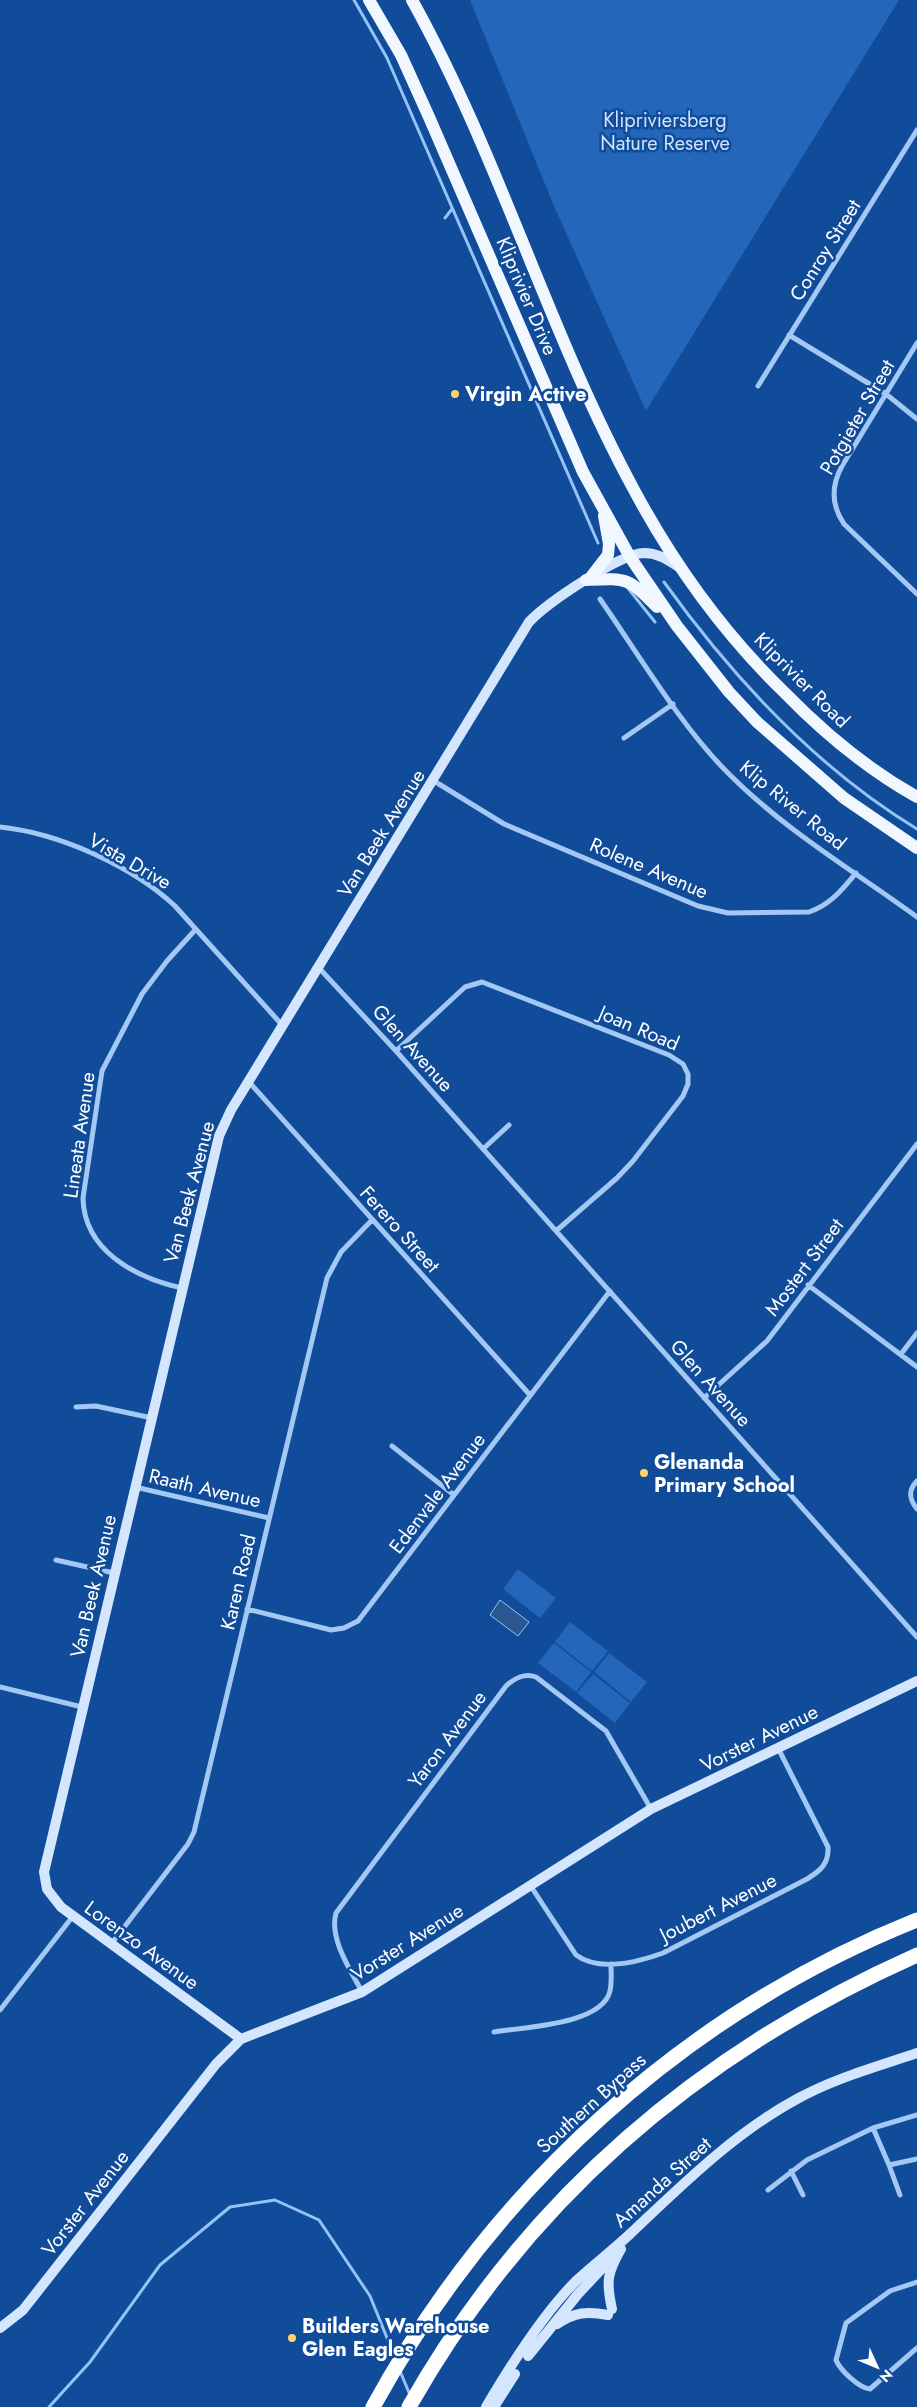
<svg xmlns="http://www.w3.org/2000/svg" width="917" height="2407" font-family="Jost,sans-serif">
<rect width="100%" height="100%" fill="#114c9a"/>
<path fill="#2466b9" d="M470 0H899L646 411 554 206Z
M518 1569 556 1598 540 1618 503 1589Z
M570 1622 608 1651 592 1671 555 1642Z
M554 1643 591 1672 576 1692 538 1663Z
M609 1653 647 1682 631 1702 594 1672Z
M593 1674 630 1703 615 1723 577 1693Z"/>
<path fill="#2b5791" stroke="#96c3f7" d="M500 1600 529 1622 518 1636 490 1615Z"/>
<g fill="none" stroke-linecap="round" stroke-linejoin="round">
<path stroke="#96c3f7" stroke-width="3" d="M354 0 387 58 598 543
M445 218 452 209
M664 582C733 678 815 767 917 829
M627 587 655 622
M400 2371 410 2395
M49 2407 90 2362 160 2265 230 2207 275 2200 319 2220 370 2296 396 2360"/>
<path stroke="#a4c8f4" stroke-width="5" d="M789 335 886 394 917 419
M917 343 842 466C831 486 831 505 844 524L917 594
M758 386 917 130
M600 599C639 655 682 728 730 775 786 831 854 871 917 917
M624 738 673 704
M434 781 504 824 698 906 728 913 809 912C830 905 842 890 856 873
M0 827C59 833 132 866 175 906L283 1026
M319 968 396 1051 917 1637
M396 1051 465 987 482 982 669 1055 683 1064 688 1074V1084L683 1096 633 1161 617 1178 556 1231
M249 1082 530 1395
M483 1149 509 1125
M808 1285 917 1367
M182 1288C136 1278 84 1251 83 1198L102 1071 142 994 167 961 196 929
M901 1354 917 1333
M704 1398 767 1341 917 1144
M76 1407 96 1406 152 1418
M392 1446 454 1495
M917 1481C908 1490 909 1499 917 1509
M135 1487 269 1518
M56 1560 114 1573
M247 1609 331 1630 344 1628 358 1621 610 1291
M0 1687 82 1707
M530 1885 576 1955C599 1972 638 1962 663 1953L807 1879C820 1871 829 1864 828 1847L778 1748
M112 1943 188 1844 194 1832 327 1278 341 1252 372 1220
M362 1992C350 1969 329 1939 336 1913L506 1686C515 1678 524 1673 536 1677L606 1731 651 1809
M0 2010 73 1916
M494 2032C523 2027 602 2025 610 1991 612 1982 611 1972 611 1964
M873 2128 917 2115
M889 2165 900 2195
M791 2171 803 2195
M768 2190 807 2160 873 2128 889 2165 917 2159
M917 2282 890 2291 846 2323 836 2360C840 2370 859 2388 870 2389L917 2348"/>
<path stroke="#d4e6fd" stroke-width="10" d="M241 2039 61 1907 47 1889 44 1872 219 1136 231 1110 529 622C547 603 619 554 644 553 658 553 668 560 679 567
M612 2309C606 2282 607 2273 621 2249
M557 2324C575 2312 587 2311 608 2315
M0 2328 23 2310 216 2064 241 2039 362 1992 651 1809 917 1681
M528 2356 578 2294 611 2259
M486 2407C509 2368 544 2313 576 2281 593 2265 613 2250 630 2234 682 2185 734 2133 797 2099 835 2078 876 2067 917 2053
M494 2407 515 2374"/>
<path stroke="#f1f7ff" stroke-width="12" d="M369 0 401 55 429 117 583 472 630 557 677 626 729 692 757 722 844 798 917 848
M412 0C499 156 548 331 633 488 673 563 724 634 785 693 825 734 867 769 917 797
M591 577 608 555 609 544 604 516
M586 580C628 578 627 577 657 607"/>
<path stroke="#fff" stroke-width="15" d="M373 2407C493 2188 684 2013 917 1920
M409 2407C527 2198 699 2052 917 1955"/>
</g>
<g fill="#ffd467" stroke="#114c9a" stroke-width="2">
<circle cx="455" cy="394" r="5"/>
<circle cx="644" cy="1473" r="5"/>
<circle cx="292" cy="2338" r="5"/>
</g>
<g text-anchor="middle" stroke-width="5" stroke-linejoin="round" paint-order="stroke">
<g font-size="20" fill="#cde3fe" stroke="#114c9a">
<text x="665" y="127">Klipriviersberg<tspan x="665" dy="23">Nature Reserve</tspan></text>
</g>
<g font-size="20" fill="#fff" stroke="#114c9a">
<text transform="translate(825 250) rotate(-58)" y="7">Conroy Street</text>
<text transform="translate(527 296) rotate(67)" y="7">Kliprivier Drive</text>
<text transform="translate(857 417) rotate(-60)" y="7">Potgieter Street</text>
<text transform="translate(802 680) rotate(45)" y="7">Kliprivier Road</text>
<text transform="translate(793 805) rotate(39)" y="7">Klip River Road</text>
<text transform="translate(381 833) rotate(-58)" y="7">Van Beek Avenue</text>
<text transform="translate(130 861) rotate(30)" y="7">Vista Drive</text>
<text transform="translate(649 868) rotate(23)" y="7">Rolene Avenue</text>
<text transform="translate(639 1028) rotate(23)" y="7">Joan Road</text>
<text transform="translate(413 1048) rotate(48)" y="7">Glen Avenue</text>
<text transform="translate(79 1135) rotate(-82)" y="7">Lineata Avenue</text>
<text transform="translate(189 1192) rotate(-75)" y="7">Van Beek Avenue</text>
<text transform="translate(400 1229) rotate(48)" y="7">Ferero Street</text>
<text transform="translate(804 1267) rotate(-53)" y="7">Mostert Street</text>
<text transform="translate(711 1383) rotate(48)" y="7">Glen Avenue</text>
<text transform="translate(205 1488) rotate(13)" y="7">Raath Avenue</text>
<text transform="translate(437 1493) rotate(-53)" y="7">Edenvale Avenue</text>
<text transform="translate(238 1582) rotate(-77)" y="7">Karen Road</text>
<text transform="translate(93 1586) rotate(-77)" y="7">Van Beek Avenue</text>
<text transform="translate(759 1738) rotate(-26)" y="7">Vorster Avenue</text>
<text transform="translate(447 1739) rotate(-53)" y="7">Yaron Avenue</text>
<text transform="translate(718 1907) rotate(-27)" y="7">Joubert Avenue</text>
<text transform="translate(407 1942) rotate(-32)" y="7">Vorster Avenue</text>
<text transform="translate(142 1945) rotate(36)" y="7">Lorenzo Avenue</text>
<text transform="translate(591 2103) rotate(-42)" y="7">Southern Bypass</text>
<text transform="translate(662 2182) rotate(-42)" y="7">Amanda Street</text>
<text transform="translate(85 2203) rotate(-52)" y="7">Vorster Avenue</text>
</g>
<g font-size="20" font-weight="bold" fill="#fff" stroke="#114c9a" text-anchor="start">
<text x="465" y="401">Virgin Active</text>
<text x="654" y="1469">Glenanda<tspan x="654" dy="23">Primary School</tspan></text>
<text x="302" y="2333">Builders Warehouse<tspan x="302" dy="23">Glen Eagles</tspan></text>
</g>
</g>
<g transform="translate(877 2367) rotate(134)" stroke="#114c9a" stroke-width="4" paint-order="stroke">
<path d="M0-4L9 19L0 12L-9 19Z" fill="#ffffff"/>
<text y="-8" font-size="14" font-weight="bold" text-anchor="middle" fill="#ffffff">N</text>
</g>
</svg>
